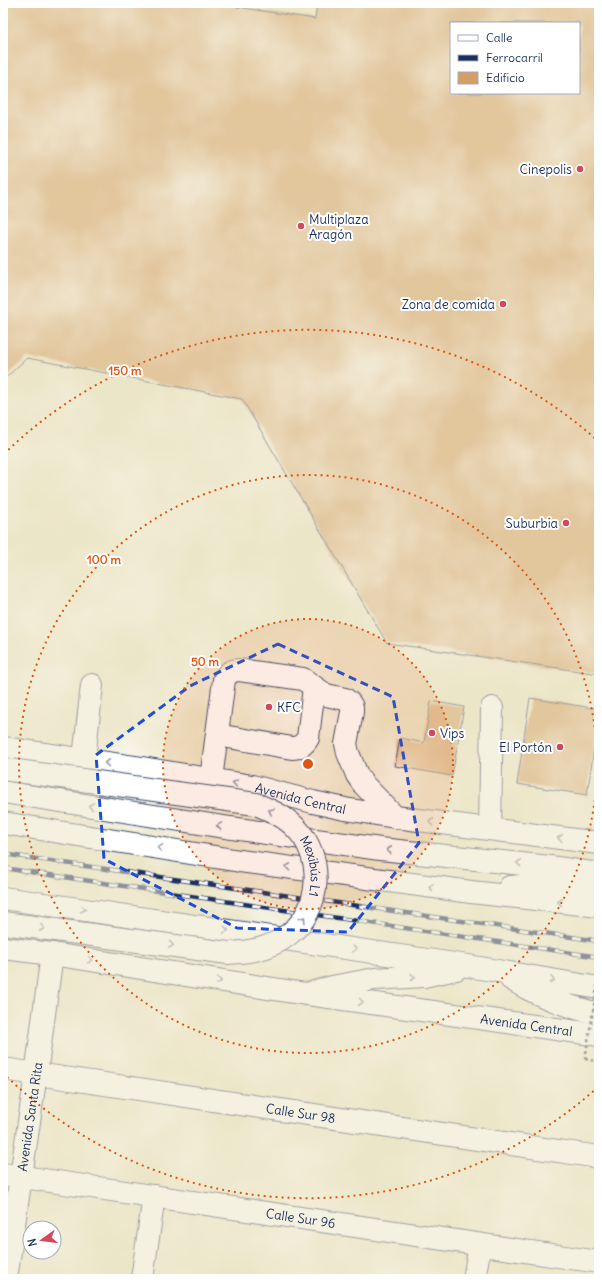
<svg xmlns="http://www.w3.org/2000/svg" width="602" height="1282" font-family="Delius,sans-serif">
<rect width="100%" height="100%" fill="#fff"/>
<filter id="ink" filterUnits="userSpaceOnUse"><feTurbulence type="fractalNoise" baseFrequency=".025" numOctaves="2"/><feDisplacementMap in="SourceGraphic" scale="8" xChannelSelector="R" yChannelSelector="G"/><feConvolveMatrix kernelMatrix="1 2 1 2 8 2 1 2 1" color-interpolation-filters="sRGB"/></filter>
<filter id="wash" filterUnits="userSpaceOnUse"><feTurbulence type="fractalNoise" baseFrequency=".012" numOctaves="4" result="noise"/><feDisplacementMap in="SourceGraphic" scale="16" xChannelSelector="R" yChannelSelector="G"/><feGaussianBlur stdDeviation="0.9" result="paint"/><feColorMatrix in="noise" values="0 0 0 0 0 0 0 0 0 0 0 0 0 0 0 0 0 1.4 0 .05"/><feComposite in="paint" operator="in"/></filter>
<g filter="url(#wash)">
<rect width="100%" height="100%" fill="#ece6c9"/>
<g id="blocks">
<path fill="#d49f66" fill-rule="evenodd" d="M3 3H211L315 19 317 3H599V674L387 643 242 399 27 358 3 380ZM451 23H579V93H451Z
M530 698 599 709V716L587 795 517 784Z
M431 701 464 707 452 776 395 766 400 738 424 743Z"/>
</g>
</g>
<g filter="url(#ink)">
<use href="#blocks" fill-opacity="0" stroke="#3a4a6e" stroke-width="1"/>
<g fill="none" stroke-linecap="round" stroke-linejoin="round">
<defs>
<g id="minor">
<path d="M217 735 292 748C299 748 304 745 308 738L314 687"/>
<path d="M84 759 92 685"/>
<path d="M211 779 224 680C227 673 232 670 239 670L303 679 326 695 345 699 349 702 352 707V712L346 744 348 753 357 775 364 785 395 817"/>
<path d="M490 829 492 708"/>
<path id="s1" d="M3 1069 599 1157"/>
<path id="s2" d="M3 1174 599 1262"/>
<path id="s3" d="M6 1279 36 1074 52 954"/>
<path d="M142 1279 154 1196"/>
<path d="M474 1279 480 1245"/>
</g>
<g id="major">
<path id="s4" d="M3 748 141 768 252 786 313 802 345 809 395 817 599 843"/>
<path d="M3 792 224 827 380 849 550 867 599 874"/>
<path id="s5" d="M3 948 52 954 306 994 599 1035"/>
</g>
<path id="highway" d="M3 823 240 861 471 892 599 906
M510 887 553 883 599 887
M3 898 468 966 599 988
M511 979C538 996 568 1007 599 1014
M306 994 332 987 375 979 424 976 456 969"/>
</defs>
<use href="#minor" stroke="#3a4a6e" stroke-width="24"/>
<use href="#major" stroke="#3a4a6e" stroke-width="24"/>
<use href="#highway" stroke="#3a4a6e" stroke-width="24"/>
<path stroke="#3a4a6e" stroke-width="2.5" stroke-dasharray="3 3" stroke-linecap="butt" d="M585 1059 599 1062"/>
<use href="#minor" stroke="#fff" stroke-width="22"/>
<use href="#major" stroke="#fff" stroke-width="22"/>
<use href="#highway" stroke="#fff" stroke-width="22"/>
<defs>
<path id="rail" d="M3 854 599 941
M3 868 599 957"/>
</defs>
<use href="#rail" stroke="#1b2f5e" stroke-width="4.5"/>
<use href="#rail" stroke="#fff" stroke-width="3" stroke-dasharray="9" stroke-linecap="butt"/>
<defs>
<g id="minor-bridge">
<path id="s6" d="M3 769 256 804C270 810 284 816 295 827 325 856 322 911 288 935 270 949 250 952 228 953L3 923"/>
</g>
</defs>
<use href="#minor-bridge" stroke="#3a4a6e" stroke-width="24" stroke-linecap="butt"/>
<path stroke="#3a4a6e" stroke-width="2.5" stroke-dasharray="3 3" stroke-linecap="butt" d="M585 1059 599 975"/>
<use href="#minor-bridge" stroke="#fff" stroke-width="22"/>
</g>
<defs><path id="oneway-chevron" d="M-2-3.5L2.5 0L-2 3.5" fill="none" stroke-width="1.6" stroke-linecap="round" stroke-linejoin="round"/></defs>
<g stroke="#8d97ae">
<use href="#oneway-chevron" transform="translate(107 763) rotate(-172)"/>
<use href="#oneway-chevron" transform="translate(235 783) rotate(-170)"/>
<use href="#oneway-chevron" transform="translate(91 806) rotate(-171)"/>
<use href="#oneway-chevron" transform="translate(271 811) rotate(-155)"/>
<use href="#oneway-chevron" transform="translate(431 822) rotate(-173)"/>
<use href="#oneway-chevron" transform="translate(219 826) rotate(-171)"/>
<use href="#oneway-chevron" transform="translate(560 838) rotate(-173)"/>
<use href="#oneway-chevron" transform="translate(160 848) rotate(-171)"/>
<use href="#oneway-chevron" transform="translate(389 850) rotate(-174)"/>
<use href="#oneway-chevron" transform="translate(519 863) rotate(-174)"/>
<use href="#oneway-chevron" transform="translate(288 867) rotate(-172)"/>
<use href="#oneway-chevron" transform="translate(431 887) rotate(-172)"/>
<use href="#oneway-chevron" transform="translate(560 902) rotate(-174)"/>
<use href="#oneway-chevron" transform="translate(83 909) rotate(8)"/>
<use href="#oneway-chevron" transform="translate(303 919) rotate(-56)"/>
<use href="#oneway-chevron" transform="translate(42 928) rotate(7)"/>
<use href="#oneway-chevron" transform="translate(226 930) rotate(8)"/>
<use href="#oneway-chevron" transform="translate(171 945) rotate(8)"/>
<use href="#oneway-chevron" transform="translate(354 949) rotate(8)"/>
<use href="#oneway-chevron" transform="translate(90 960) rotate(9)"/>
<use href="#oneway-chevron" transform="translate(413 977) rotate(-4)"/>
<use href="#oneway-chevron" transform="translate(552 980) rotate(9)"/>
<use href="#oneway-chevron" transform="translate(219 981) rotate(9)"/>
<use href="#oneway-chevron" transform="translate(361 1002) rotate(8)"/>
</g>
</g>
<path d="M0 0H602V1282H0ZM278 644 393 697 419 843 348 932 237 928 104 859 96 755 190 686Z" fill="#ece6c9" fill-opacity=".55" fill-rule="evenodd"/>
<path fill="none" stroke="#1d4ed8" stroke-width="3" stroke-dasharray="8 5" stroke-linejoin="round" d="M278 644 393 697 419 843 348 932 237 928 104 859 96 755 190 686Z"/>
<circle cx="308" cy="764" r="145" fill="#de5710" fill-opacity=".12"/>
<g fill="none" stroke="#de5710" stroke-width="2" stroke-dasharray="2 4">
<circle cx="308" cy="764" r="145"/>
<circle cx="308" cy="764" r="289"/>
<path d="M598 1087A434 434 0 0 1 4 1074M4 454A434 434 0 0 1 598 441"/>
</g>
<g fill="#d1495b" stroke="#fff" stroke-width="1.5">
<circle cx="580" cy="169" r="4"/>
<circle cx="301" cy="226" r="4"/>
<circle cx="503" cy="304" r="4"/>
<circle cx="566" cy="523" r="4"/>
<circle cx="269" cy="707" r="4"/>
<circle cx="432" cy="733" r="4"/>
<circle cx="560" cy="747" r="4"/>
</g>
<g text-anchor="middle" stroke-width="4" stroke-linejoin="round" paint-order="stroke">
<g font-size="13" fill="#1b2f5e" stroke="#fff" text-anchor="end">
<text x="572" y="174">Cinepolis</text>
<text x="309" y="224" text-anchor="start">Multiplaza<tspan x="309" dy="15">Aragón</tspan></text>
<text x="495" y="309">Zona de comida</text>
<text x="558" y="528">Suburbia</text>
<text x="277" y="712" text-anchor="start">KFC</text>
<text x="440" y="738" text-anchor="start">Vips</text>
<text x="552" y="752">El Portón</text>
</g>
<g font-size="13" fill="#1b2f5e" stroke="#fff">
<text dy="5" stroke="none"><textPath href="#s4" startOffset="302">Avenida Central</textPath></text>
<text dy="5" stroke="none"><textPath href="#s6" startOffset="345">Mexibús L1</textPath></text>
<text dy="5" stroke="none"><textPath href="#s5" startOffset="529">Avenida Central</textPath></text>
<text dy="5" stroke="none"><textPath href="#s1" startOffset="301">Calle Sur 98</textPath></text>
<text dy="5" stroke="none"><textPath href="#s3" startOffset="164">Avenida Santa Rita</textPath></text>
<text dy="5" stroke="none"><textPath href="#s2" startOffset="301">Calle Sur 96</textPath></text>
</g>
</g>
<circle cx="308" cy="764" r="6" fill="#de5710" stroke="#fff" stroke-width="2"/>
<g font-size="12" text-anchor="middle" font-weight="bold" fill="#de5710" stroke="#fff" stroke-width="4" stroke-linejoin="round" paint-order="stroke">
<text x="125" y="375">150 m</text>
<text x="104" y="564">100 m</text>
<text x="205" y="666">50 m</text>
</g>
<rect width="602" height="1282" fill="none" stroke="#fff" stroke-width="16"/>
<rect x="450" y="22" width="130" height="72" fill="#ffffff" stroke="#a4acbf"/>
<rect x="458" y="35" width="20" height="6" fill="#ffffff" stroke="#a4acbf"/>
<text x="486" y="42" font-size="12" fill="#1b2f5e">Calle</text>
<rect x="458" y="55" width="20" height="6" fill="#1b2f5e" stroke="#a4acbf"/>
<text x="486" y="62" font-size="12" fill="#1b2f5e">Ferrocarril</text>
<rect x="458" y="72" width="20" height="12" fill="#d49f66" stroke="#a4acbf"/>
<text x="486" y="82" font-size="12" fill="#1b2f5e">Edificio</text>
<g transform="translate(42 1240) rotate(256)"><circle r="19" fill="#ffffff" stroke="#a4acbf"/>
<path d="M0-3L7 15L0 10L-7 15Z" fill="#d1495b"/>
<text y="-6" font-size="11" font-weight="bold" text-anchor="middle" fill="#1b2f5e">N</text>
</g>
</svg>
